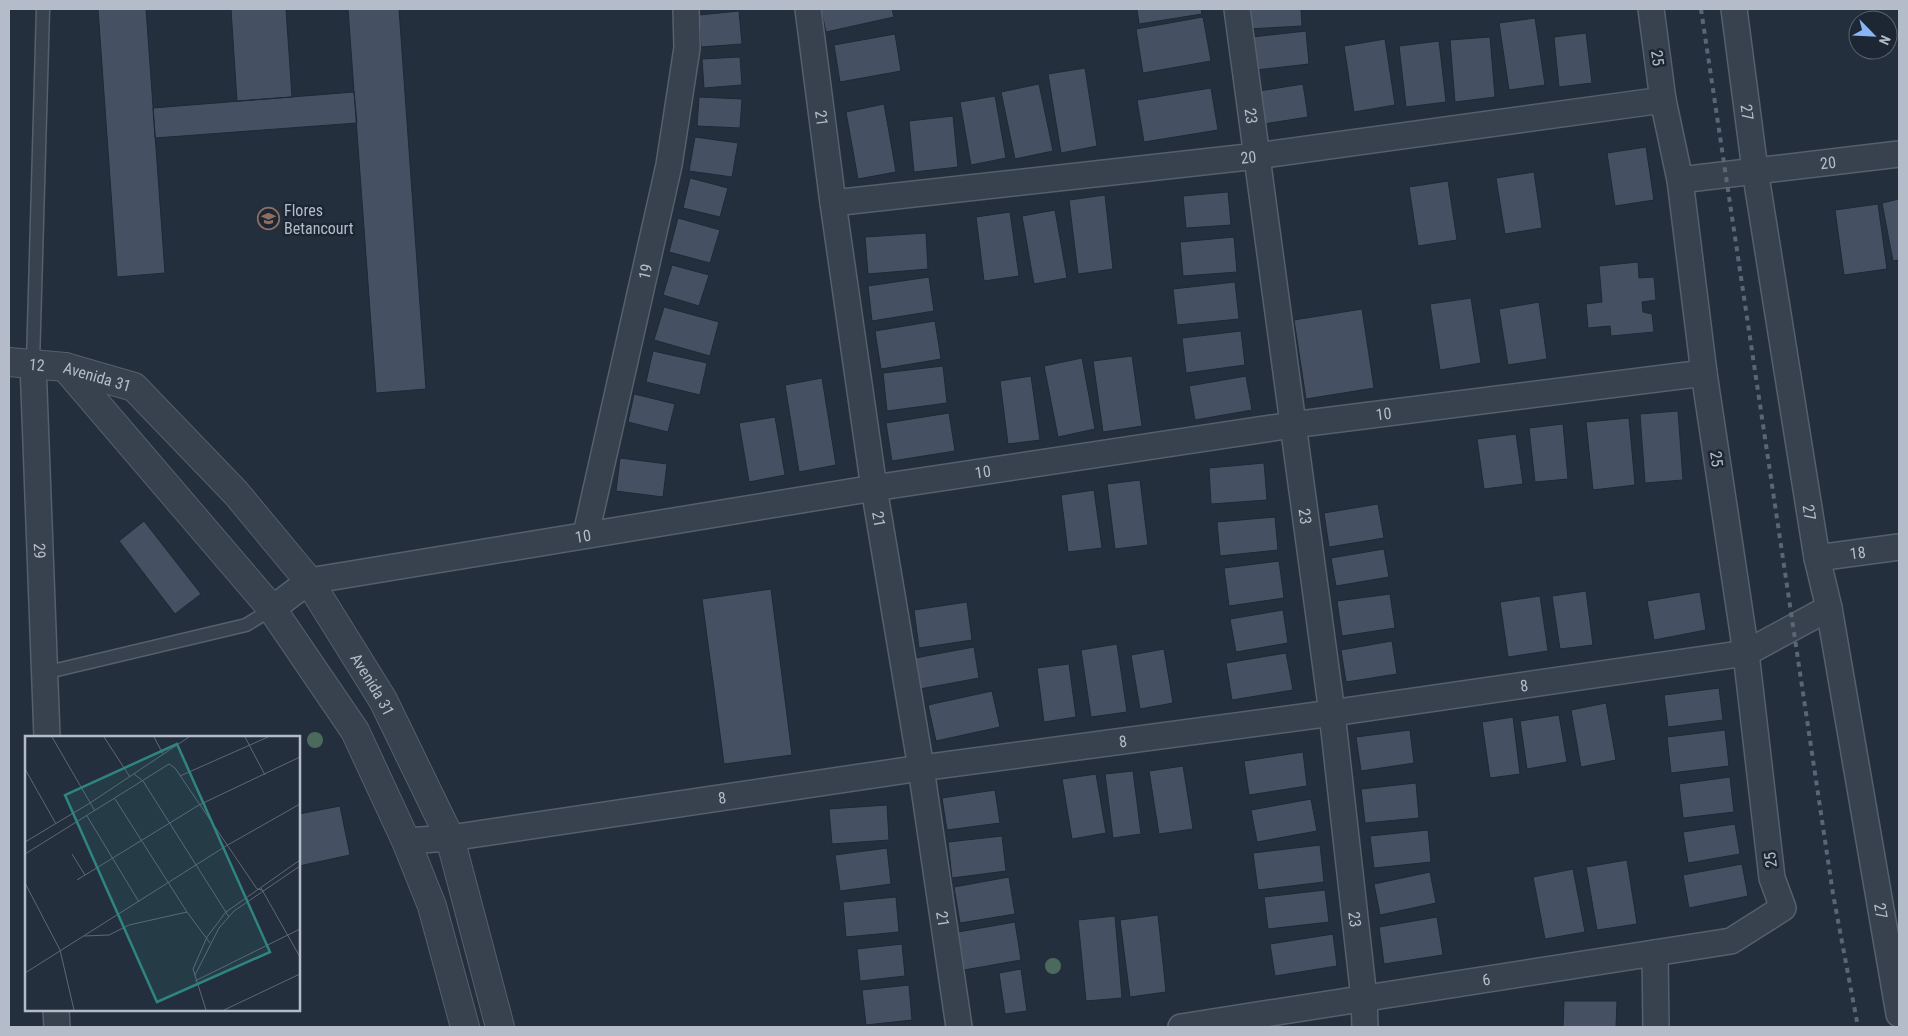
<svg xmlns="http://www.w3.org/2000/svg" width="1908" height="1036" font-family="'Roboto Condensed',sans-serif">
<rect width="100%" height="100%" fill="#242f3e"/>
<path fill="#455162" stroke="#1f2835" d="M98 9H146L165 273 117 277Z
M231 9H286L292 97 237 101Z
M348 9H399L426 389 376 393Z
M821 9H892L894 17 826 32Z
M1137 9H1201L1202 14 1139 24Z
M1247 9H1301L1302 26 1248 29Z
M739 11 742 44 701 47 699 15Z
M1203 17 1211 61 1143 73 1136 29Z
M1535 18 1545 85 1509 90 1499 23Z
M1306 31 1309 64 1256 70 1252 37Z
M1586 33 1592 83 1559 87 1554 37Z
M895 34 901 71 840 82 834 45Z
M1490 37 1495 97 1455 102 1450 40Z
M1385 39 1395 105 1354 112 1344 46Z
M1439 41 1446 102 1406 107 1399 46Z
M740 57 742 85 704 88 702 59Z
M1085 68 1097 146 1061 153 1048 74Z
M1039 84 1053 151 1015 159 1001 92Z
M1303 84 1308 117 1264 124 1259 91Z
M1211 88 1218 130 1144 142 1137 100Z
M354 92 357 123 155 138 153 108Z
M995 96 1006 158 971 165 960 102Z
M699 97 742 99 740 128 697 126Z
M884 104 896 172 858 179 846 112Z
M953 116 958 167 914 172 909 121Z
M695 137 738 143 732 177 689 171Z
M1646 147 1654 200 1615 206 1607 153Z
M1534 172 1542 228 1505 234 1496 178Z
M690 178 728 188 720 217 683 208Z
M1448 181 1457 240 1418 246 1409 187Z
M1228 192 1231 225 1186 228 1183 196Z
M1105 195 1113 269 1078 274 1069 200Z
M1899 199V260L1893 261 1882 203Z
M1878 204 1887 269 1844 275 1835 210Z
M1055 210 1067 278 1034 284 1022 216Z
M1010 212 1019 276 984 281 976 217Z
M678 218 720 230 710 263 669 252Z
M926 233 928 269 868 274 865 237Z
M1234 237 1237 272 1183 276 1180 242Z
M1638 262 1639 278 1654 277 1656 300 1642 302 1643 312 1652 314 1654 332 1611 336 1610 326 1588 328 1586 304 1602 302 1599 266Z
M672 265 709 275 699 306 663 295Z
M929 277 934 311 872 321 868 286Z
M1235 282 1239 319 1177 325 1173 289Z
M1471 298 1481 363 1440 370 1430 304Z
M1539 302 1547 359 1508 365 1499 309Z
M664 307 719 322 710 356 654 340Z
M1362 309 1374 388 1306 399 1294 320Z
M935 321 941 359 881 369 875 331Z
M1241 331 1245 365 1186 373 1182 338Z
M653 351 707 363 700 395 646 382Z
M1132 356 1142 426 1103 432 1093 361Z
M1082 358 1095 429 1058 437 1044 366Z
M943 366 947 403 887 411 883 373Z
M1031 376 1040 440 1008 444 1000 381Z
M1246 376 1252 410 1195 420 1189 386Z
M822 378 836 465 799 472 785 385Z
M634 394 675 404 668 432 628 422Z
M1678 411 1683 480 1645 483 1640 414Z
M949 413 955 451 892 461 886 423Z
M775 417 785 475 749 482 739 423Z
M1629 418 1635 485 1593 490 1586 422Z
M1563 424 1568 479 1535 482 1529 428Z
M1516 434 1523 484 1484 489 1477 439Z
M620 458 667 464 663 497 616 491Z
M1264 463 1267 500 1211 504 1209 468Z
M1140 480 1148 545 1115 549 1107 484Z
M1094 490 1102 548 1068 552 1061 495Z
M1378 504 1384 538 1329 547 1324 513Z
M1275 517 1278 550 1220 556 1217 522Z
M144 521 201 594 175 614 119 541Z
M1384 549 1389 577 1336 586 1331 558Z
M1279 561 1284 598 1229 606 1224 568Z
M771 589 792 755 724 764 702 599Z
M1586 591 1593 645 1560 649 1552 596Z
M1700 592 1706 630 1654 640 1647 601Z
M1390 594 1395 628 1342 636 1337 601Z
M1540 596 1548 651 1508 657 1500 602Z
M967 602 972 640 919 648 914 610Z
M1283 610 1288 643 1236 652 1230 619Z
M1392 641 1397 674 1346 682 1341 650Z
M1117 644 1127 712 1091 717 1081 650Z
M974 647 979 678 920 689 915 658Z
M1164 649 1173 703 1140 709 1131 655Z
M1286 653 1293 690 1232 700 1226 663Z
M1069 664 1076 717 1044 722 1037 668Z
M1719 688 1723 720 1668 727 1664 695Z
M992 691 1000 727 936 741 928 705Z
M1606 703 1616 760 1581 767 1571 710Z
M1559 715 1567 762 1527 769 1520 721Z
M1513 717 1520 774 1490 778 1482 722Z
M1410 730 1414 763 1361 771 1356 737Z
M1725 730 1729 766 1671 773 1667 737Z
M1303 752 1307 786 1249 795 1244 761Z
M1183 766 1193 829 1159 834 1149 771Z
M1133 771 1141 834 1113 838 1105 774Z
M1096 774 1106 833 1072 839 1062 779Z
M1730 777 1734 812 1683 818 1679 784Z
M1416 783 1419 818 1365 823 1361 789Z
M995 790 1000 823 947 830 942 798Z
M1311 799 1317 831 1257 842 1251 810Z
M887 805 889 840 832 844 829 809Z
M340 806 350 855 299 866V814Z
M1735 824 1740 854 1688 863 1683 832Z
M1428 830 1431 862 1374 868 1370 836Z
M1002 836 1006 871 952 878 948 842Z
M1320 845 1324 882 1258 890 1253 853Z
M887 848 891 884 840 891 835 855Z
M1627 860 1637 924 1597 930 1586 867Z
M1742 864 1748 896 1689 908 1683 875Z
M1573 869 1585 932 1545 939 1533 877Z
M1430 872 1436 903 1380 915 1374 884Z
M1009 877 1015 914 960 923 954 887Z
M1325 890 1329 922 1268 929 1264 897Z
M896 897 899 932 846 937 843 902Z
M1158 915 1166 992 1130 997 1120 920Z
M1115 916 1122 998 1086 1001 1078 920Z
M1437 917 1443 955 1384 964 1379 927Z
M1015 922 1021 960 964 970 958 932Z
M1333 934 1337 966 1275 976 1270 944Z
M902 944 905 976 860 981 857 949Z
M1021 969 1027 1011 1005 1014 999 973Z
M909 985 912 1020 866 1025 862 990Z
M1564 1001H1617L1616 1027H1563Z"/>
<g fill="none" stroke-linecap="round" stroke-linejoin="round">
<defs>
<path id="service" d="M33 363 43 9
M44 673 246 625 272 609"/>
<g id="minor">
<path id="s1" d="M808 9 833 203 874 488 921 768 959 1027"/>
<path id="s2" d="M1237 9 1332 713 1364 998 1365 1027"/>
<path id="s3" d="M1734 9 1755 170 1817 558 1829 608 1899 1014"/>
<path id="s4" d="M1680 180 1899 154"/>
<path id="s5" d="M833 203 1257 156 1663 100"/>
<path id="s6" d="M33 363 47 737"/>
<path id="s7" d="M586 534 669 165 687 48 686 9"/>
<path id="s8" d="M1817 558 1899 547"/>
<path id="s9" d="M272 609 309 581 874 488 1292 425 1704 373"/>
<path id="s10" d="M406 841 450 838 921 768 1332 713 1746 653 1829 608"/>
<path d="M1655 953 1656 1027"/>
<path d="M56 1010 57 1027"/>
<path id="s11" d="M1181 1027 1731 941 1783 908 1772 878 1746 653 1704 373 1680 180 1663 100 1651 9"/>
</g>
<g id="tertiary">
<path id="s12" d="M9 362 65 367 134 387 236 493 309 581 383 700 450 838 500 1027"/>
<path d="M65 367 272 609 355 731 406 841 432 906 465 1027"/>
</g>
</defs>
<use href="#service" stroke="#565f6c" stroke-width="15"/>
<use href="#minor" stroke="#565f6c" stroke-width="28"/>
<use href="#tertiary" stroke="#565f6c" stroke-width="30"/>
<use href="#service" stroke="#38414e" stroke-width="12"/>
<use href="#minor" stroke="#38414e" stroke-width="25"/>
<use href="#tertiary" stroke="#38414e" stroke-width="28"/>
<path stroke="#5a6575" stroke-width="4" stroke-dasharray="5 5" stroke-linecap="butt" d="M1701 9 1833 894 1858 1027"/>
</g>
<g fill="#4b6a5d">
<circle cx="315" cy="740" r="8"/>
<circle cx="1053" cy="966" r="8"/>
</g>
<defs>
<symbol id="school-ring" viewBox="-11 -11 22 22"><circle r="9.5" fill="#1d2633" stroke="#8d6e63" stroke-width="1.5"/><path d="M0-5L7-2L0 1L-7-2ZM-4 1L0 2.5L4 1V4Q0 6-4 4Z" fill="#8d6e63"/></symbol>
</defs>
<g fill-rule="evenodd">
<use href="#school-ring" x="256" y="206" width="25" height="25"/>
</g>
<g text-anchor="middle" stroke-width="5" stroke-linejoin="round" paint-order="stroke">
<g font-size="16" fill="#b4bcc9" stroke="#1d2633">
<text transform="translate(1658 58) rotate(82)" y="6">25</text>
<text dy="6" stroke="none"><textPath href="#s3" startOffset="104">27</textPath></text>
<text dy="6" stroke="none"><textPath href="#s2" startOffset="108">23</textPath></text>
<text dy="6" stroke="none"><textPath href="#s1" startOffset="110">21</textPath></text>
<text dy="6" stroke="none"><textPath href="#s5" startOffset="418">20</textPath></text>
<text dy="6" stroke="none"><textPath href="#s4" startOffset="149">20</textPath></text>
<text dy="6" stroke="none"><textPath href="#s7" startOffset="269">19</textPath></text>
<text dy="6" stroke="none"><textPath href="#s12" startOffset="28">12</textPath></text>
<text dy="6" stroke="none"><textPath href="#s12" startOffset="90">Avenida 31</textPath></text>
<text dy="6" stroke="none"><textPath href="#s9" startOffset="1134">10</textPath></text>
<text transform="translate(1717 459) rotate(82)" y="6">25</text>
<text dy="6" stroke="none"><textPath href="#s9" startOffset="729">10</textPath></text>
<text dy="6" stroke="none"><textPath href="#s3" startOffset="509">27</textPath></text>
<text dy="6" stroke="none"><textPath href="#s2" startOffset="512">23</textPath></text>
<text dy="6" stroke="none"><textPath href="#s1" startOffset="515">21</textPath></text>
<text dy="6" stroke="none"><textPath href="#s9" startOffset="324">10</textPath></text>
<text dy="6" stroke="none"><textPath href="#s6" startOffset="188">29</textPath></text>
<text dy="6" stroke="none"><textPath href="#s8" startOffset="41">18</textPath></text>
<text dy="6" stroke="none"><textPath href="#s12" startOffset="511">Avenida 31</textPath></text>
<text dy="6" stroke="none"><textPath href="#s10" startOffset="1129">8</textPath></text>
<text dy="6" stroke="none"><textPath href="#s10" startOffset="724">8</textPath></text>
<text dy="6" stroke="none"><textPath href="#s10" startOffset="319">8</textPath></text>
<text transform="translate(1770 860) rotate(-97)" y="6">25</text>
<text dy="6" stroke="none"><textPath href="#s3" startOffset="914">27</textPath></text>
<text dy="6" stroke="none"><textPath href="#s1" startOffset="920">21</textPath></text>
<text dy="6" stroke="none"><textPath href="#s2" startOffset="918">23</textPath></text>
<text dy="6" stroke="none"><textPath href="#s11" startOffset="309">6</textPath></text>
</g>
<g font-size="16" fill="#b4bcc9" stroke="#1d2633" text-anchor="start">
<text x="284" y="216">Flores<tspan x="284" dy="18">Betancourt</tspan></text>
</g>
</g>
<g transform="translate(25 736)">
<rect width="275" height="275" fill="#242f3e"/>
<path fill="none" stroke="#5e6776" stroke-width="1" d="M27 1 70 75M79 1 105 41M129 1 138 18M220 1 240 39M0 33 31 88M109 38 118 45 204 181M155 40 243 1M90 63 162 176 185 207M62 80 114 166M0 106 65 67 164 1M0 118 144 28 150 32 232 153 237 154M47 118 60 139M52 144 174 69 275 21M0 147 35 214 49 274M236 152 275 221M59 200 84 199 104 189 162 176M0 237 201 110 275 68M170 239 194 192 209 175 275 130M170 245 275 193M181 274 168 233 182 201 201 176 275 124M199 274 275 238"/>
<path fill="#308480" fill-opacity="0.15" stroke="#308480" stroke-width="2.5" d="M152 8 245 216 132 266 40 59Z"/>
<rect width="275" height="275" fill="none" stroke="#b4bcc9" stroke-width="2.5"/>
</g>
<rect width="1908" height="1036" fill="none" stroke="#b4bcc9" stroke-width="20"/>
<g transform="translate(1873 35) rotate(114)"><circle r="24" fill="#1d2633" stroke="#59626f"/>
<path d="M0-4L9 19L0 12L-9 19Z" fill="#8ab4f8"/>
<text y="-8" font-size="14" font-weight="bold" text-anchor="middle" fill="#b4bcc9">N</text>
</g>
</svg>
